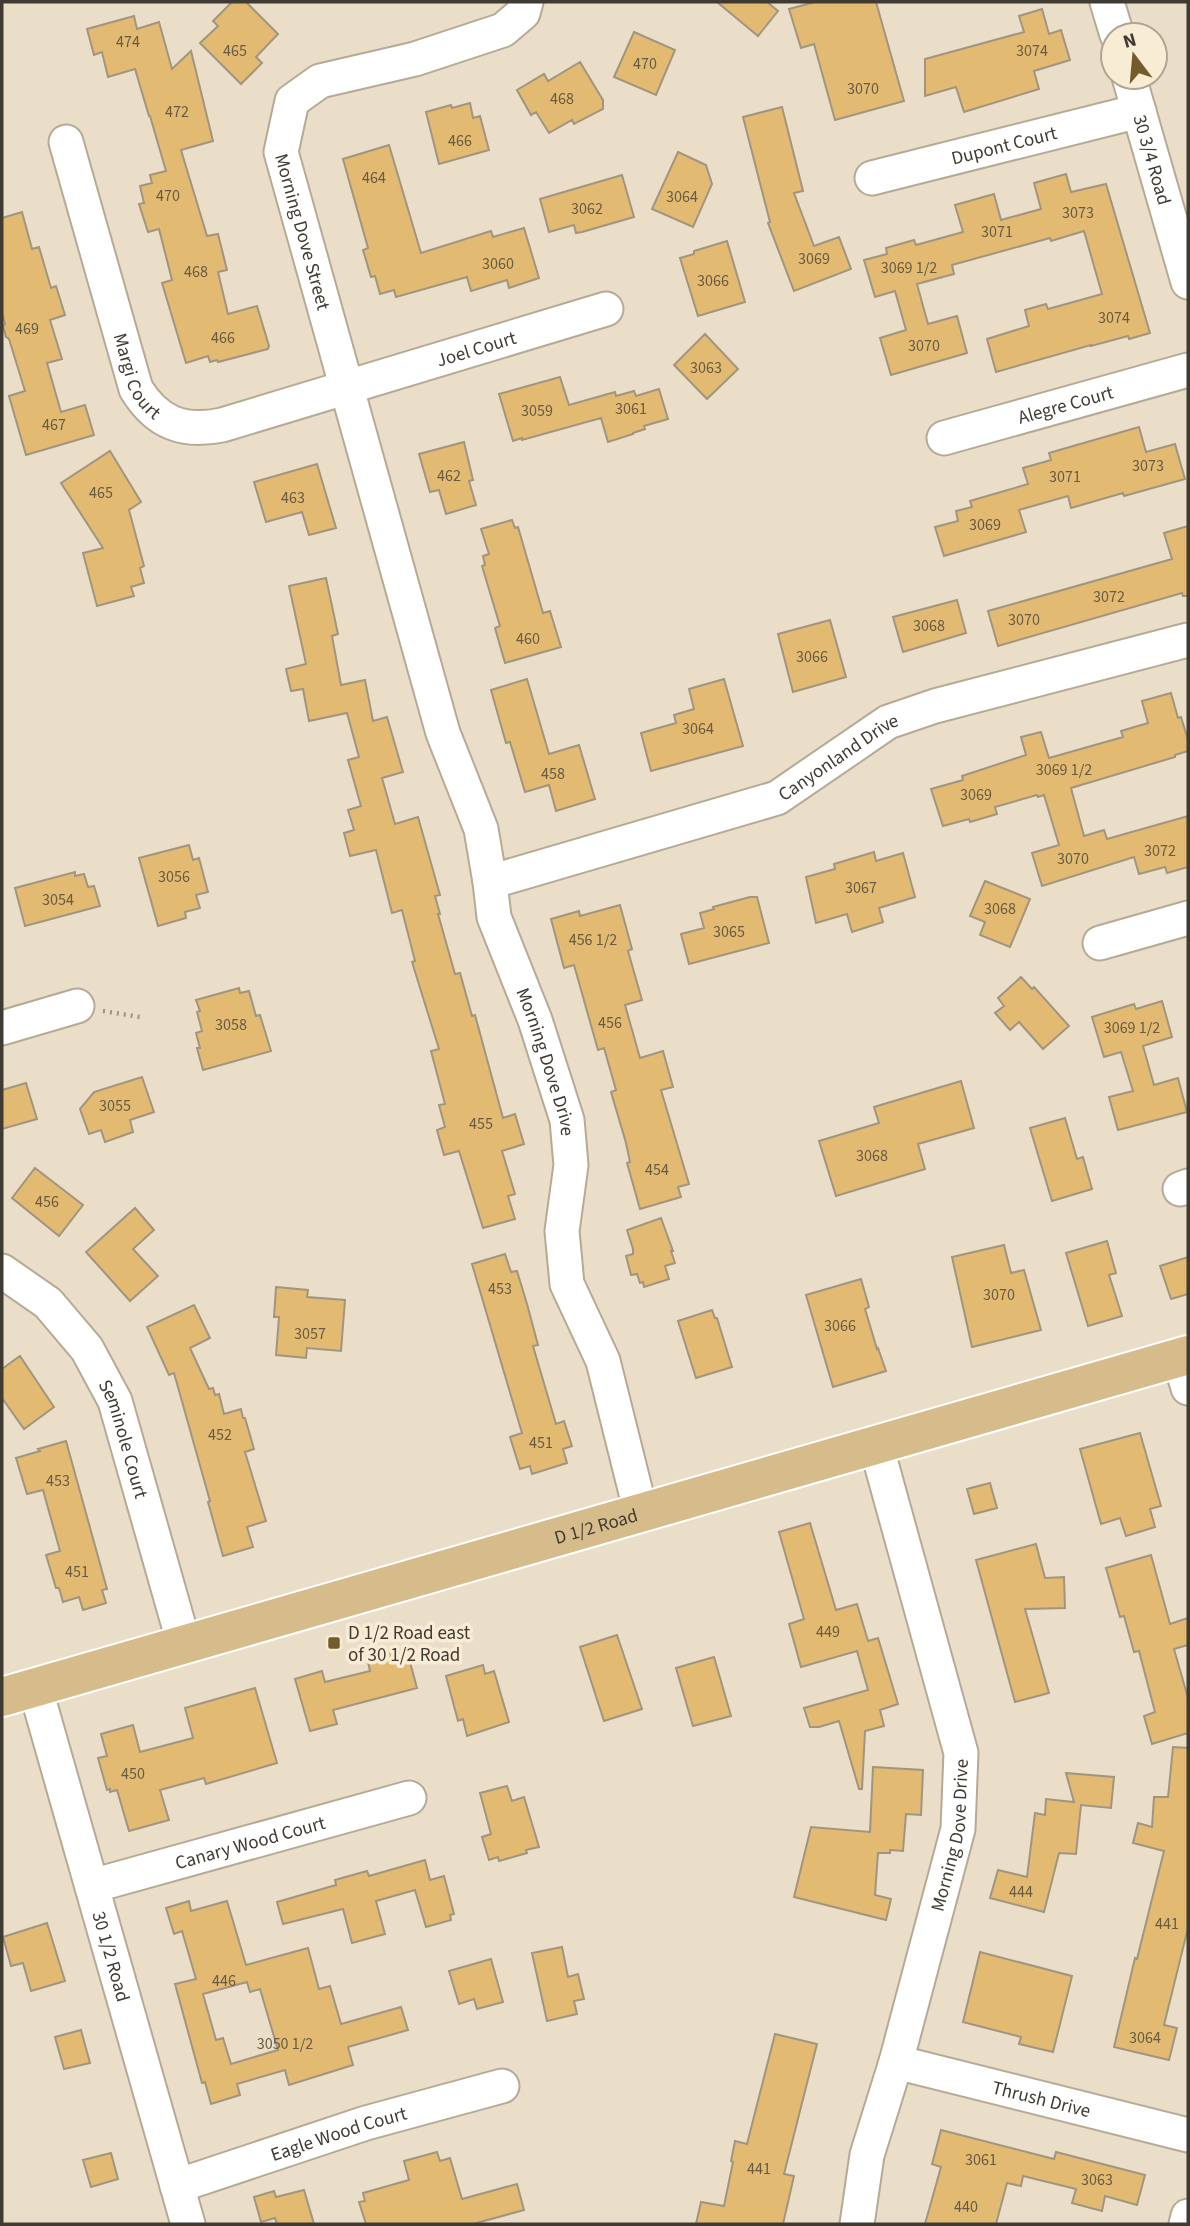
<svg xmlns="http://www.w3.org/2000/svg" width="1190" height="2226" font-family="'Source Sans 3',sans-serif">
<rect width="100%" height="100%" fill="#ebdec9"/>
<path fill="#e2ba72" stroke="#a19580" stroke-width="2" fill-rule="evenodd" d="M232 2H246L278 34 256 57 262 63 241 84 200 43 218 26 213 21Z
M717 2H767L778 11 758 36Z
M815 2H876L904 101 835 120 814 44 801 48 789 9Z
M1042 9 1049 34 1061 30 1070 60 1034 71 1039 89 964 112 956 87 925 96V59L1024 32 1019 16Z
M134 16 137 29 159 22 172 69 191 51 213 141 181 150 207 236 218 234 227 270 218 272 228 314 257 306 269 346 268 349 218 362 217 360 210 362 208 356 186 363 162 283 172 280 159 229 148 232 139 204 144 203 140 186 152 183 150 175 166 171 150 116H149L135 69 108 77 102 52 94 55 87 29Z
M634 32 675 50 656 95 614 77Z
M580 62 603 100V109L574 124 572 120 549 133 536 112 531 115 517 90 544 74 548 81Z
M470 103 473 118 480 116 489 150 439 164 426 112 451 105 452 108Z
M782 107 803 191 794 193 814 246 839 237 851 269 794 291 768 223 770 222 743 117Z
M389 145 421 253 491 231 493 237 524 228 539 278 509 288 507 280 471 291 467 277 396 297 394 290 380 294 375 276 371 277 363 250 368 248 343 159Z
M678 152 706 165 712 184 693 227 652 209Z
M1066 174 1071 192 1106 184 1150 333 1129 339 1128 336 1091 346V345L996 372 987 339 1029 326 1025 310 1046 304 1048 309 1102 294 1084 231 1051 241 1050 238 952 265 954 274 917 284 928 324 957 316 967 353 891 375 880 338 906 330 895 291 875 297 864 260 887 254 886 248 914 240 916 245 963 232 955 205 994 194 1001 220 1041 209 1034 183Z
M622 175 634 217 582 232 576 233 574 225 549 232 540 199Z
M22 212 32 249 39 247 51 288 56 286 65 315 50 320 62 359 47 363 61 412 85 405 94 435 26 455 9 396 25 391 9 339 6 337 3 326 5 324 2 313V218Z
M727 241 745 302 698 316 680 258 694 254V251Z
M705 334 738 369 707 399 674 365Z
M560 377 569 405 615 392 616 396 634 391 636 396 659 389 668 419 644 426 645 429 633 433V434L608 442 601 418 522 440V438L513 441 499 394Z
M1139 427 1146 452 1175 444 1185 479 1124 496 1123 493 1071 508 1068 496 1019 510 1026 532 944 556 935 527 958 521 956 511 972 507 970 501 1028 484 1023 468 1051 460 1049 453Z
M464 442 473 480 469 481 476 505 446 514 439 490 430 492 419 454Z
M110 451 141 502 129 510 144 566 140 568 144 583 131 587 134 596 97 606 83 553 103 548 61 483Z
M317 464 336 528 309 535 302 512 266 522 254 482Z
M512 520 515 528 518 527 543 613 550 611 561 647 505 663 495 628 500 626 482 566 485 565 483 556 489 554 481 529Z
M1188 526V596H1183L1182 593 998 646 988 611 1172 559 1164 533Z
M326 578 338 634 332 636 341 685 365 680 373 721 387 717 403 772 382 778 395 824 418 817 440 895 435 896 440 914H438L455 974 460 973 472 1016 475 1015 503 1118 515 1114 524 1144 502 1151 515 1194 508 1196 515 1219 483 1228 459 1151 444 1155 437 1130 445 1127 439 1105 445 1104 431 1051 439 1049 412 962 415 961 402 910 392 913 376 850 350 856 344 833 354 830 348 810 361 806 348 760 359 757 347 713 309 721 303 689 291 691 286 669 306 664 289 586Z
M957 600 966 633 903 652 893 617Z
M830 620 846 677 793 692 778 634Z
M527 679 549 754 579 745 595 799 556 811 549 785 525 792 510 742 506 743 491 690Z
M724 679 743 746 651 771 641 733 676 723 674 715 694 709 689 689Z
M1171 693 1178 718 1181 717 1188 740V751L1175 755V757L1071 788 1084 836 1104 830 1107 839 1188 816V867L1167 873 1165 867 1139 874 1134 857 1042 886 1032 853 1059 845 1044 795 1038 797 1037 795 995 807 997 814 970 822 969 819 943 826 931 789 963 780 962 776 1026 755 1021 737 1041 732 1049 758 1123 737 1121 731 1148 723 1142 701Z
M189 845 193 860 199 858 208 892 196 895 200 908 185 912 186 918 158 926 139 858Z
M874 852 876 861 903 853 915 897 879 908 883 922 852 932 847 914 816 923 806 877 835 869 834 864Z
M75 872V876L84 874 88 887 94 886 100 906 25 926 15 888Z
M985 881 1030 899 1010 947 980 935 985 922 970 916Z
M750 897H757L769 943 689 964 681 934 704 928 700 913 714 909 713 907Z
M620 905 632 949 628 951 642 1000 625 1005 640 1058 663 1051 673 1087 661 1090 689 1184 678 1187 681 1197 640 1209 627 1163 630 1162 626 1143 611 1092 616 1090 604 1048 598 1050 574 965 564 968 551 919 579 911 580 916Z
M1021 977 1032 989 1034 987 1069 1026 1043 1049 1019 1022 1010 1030 995 1013 1004 1006 998 998Z
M239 988 240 993 249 991 256 1016 260 1015 271 1051 203 1070 197 1048H200L196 1033 202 1031 197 1012 200 1011 196 1000Z
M1162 1001 1172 1037 1143 1046 1154 1085 1178 1078 1187 1112 1118 1130 1109 1097 1133 1091 1121 1052 1104 1057 1092 1017 1134 1004 1136 1009Z
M142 1077 154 1112 130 1120 133 1132 105 1142 101 1130 89 1134 80 1109 94 1092Z
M961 1081 974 1128 918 1144 925 1169 836 1196 819 1141 879 1123 874 1107Z
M26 1083 37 1119 2 1129V1090Z
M1065 1118 1077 1159 1083 1157 1092 1189 1052 1201 1030 1128Z
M35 1168 83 1205 59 1236 12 1198Z
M135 1208 154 1230 133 1249 158 1276 130 1301 86 1252Z
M661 1218 673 1251H671L675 1263 665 1266 669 1279 644 1287 643 1282 640 1283 637 1274 631 1275 626 1256 633 1254V1249L627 1230Z
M1107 1241 1116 1273 1109 1275 1122 1316 1088 1326 1066 1253Z
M1004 1245 1011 1273 1024 1270 1041 1330 972 1347 952 1257Z
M505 1254 511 1272 517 1271 527 1304 538 1345 533 1346 556 1424 564 1421 572 1446 563 1449 567 1463 532 1474 530 1466 520 1469 510 1437 522 1433 472 1264Z
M1188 1257V1294L1171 1299 1160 1266Z
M861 1279 869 1307 865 1309 877 1349 878 1348 886 1371 833 1387 806 1295Z
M276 1287 308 1290 307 1297 345 1300 341 1351 307 1348 306 1358 276 1355 279 1317H274Z
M194 1305 210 1338 190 1348 209 1389 213 1388 215 1395 219 1394 224 1414 241 1409 243 1418H245L254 1449 245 1452 266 1521 247 1527 253 1547 223 1556 208 1502 210 1501 174 1373 169 1375 147 1327Z
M712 1310 715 1318H717L732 1367 696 1378 678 1321Z
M20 1356 54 1407 24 1429 2 1398V1369Z
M1140 1433 1161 1506 1150 1509 1155 1527 1126 1536 1120 1518 1101 1524 1080 1449Z
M66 1441 107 1589 102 1590 106 1603 83 1610 79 1597 63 1602 59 1588H56L46 1555 60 1551 43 1490 27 1494 16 1458 40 1451 38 1449Z
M990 1483 997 1508 974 1514 967 1489Z
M810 1523 836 1610 857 1604 868 1641 878 1638 898 1704 880 1710 884 1726 865 1731 862 1789H859L839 1721 819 1727H810L804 1708 868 1690 857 1651 801 1667 789 1624 804 1619 779 1532Z
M1036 1544 1045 1578 1064 1577 1065 1608 1025 1609 1049 1693 1015 1702 976 1560Z
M1151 1555 1170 1624 1188 1618V1645L1174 1649 1188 1698V1733L1152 1744 1144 1716 1155 1712 1139 1651 1134 1652 1124 1616 1120 1617 1106 1568Z
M617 1635 642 1709 604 1721 580 1647Z
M393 1650 394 1655 407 1651 417 1688 333 1710 337 1724 310 1731 295 1679 322 1671 325 1682 370 1671 367 1657Z
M714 1657 731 1716 693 1726 676 1668Z
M483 1665 485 1674 494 1671 509 1722 467 1736 463 1719 458 1721 446 1676Z
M255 1688 277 1763 206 1784 204 1778 160 1790 169 1820 129 1831 117 1790 110 1792V1789L107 1790 98 1758 107 1756 101 1734 133 1725 140 1752 193 1738 185 1708Z
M1173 1747 1188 1748V1928L1164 2025 1177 2028 1169 2060 1114 2047 1135 1958 1137 1959 1164 1851 1133 1843 1138 1823 1152 1827 1154 1797H1168Z
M873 1767 923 1770 921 1815 906 1814 903 1851 890 1850V1853H878L875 1895 891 1899 886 1920 794 1897 811 1827 870 1832Z
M1066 1773 1114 1777 1111 1808 1081 1805 1076 1854 1059 1853 1044 1912 990 1898 998 1870 1027 1877 1035 1813 1045 1815 1046 1799 1074 1802Z
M507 1786 512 1801 524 1797 539 1847 526 1850 527 1853 499 1861 498 1857 489 1860 482 1837 491 1834 480 1793Z
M425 1860 430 1880 444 1876 454 1914 450 1915 451 1920 426 1927 415 1890 376 1901 385 1934 352 1943 343 1909 283 1924 277 1902 336 1885 335 1880 367 1871 369 1876Z
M189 1901 191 1911 227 1901 246 1965 308 1948 319 1989 330 1986 341 2024 401 2007 408 2030 348 2047 353 2065 289 2085 285 2070 237 2084 240 2095 211 2104 205 2082 202 2083 175 1984 196 1979 182 1931 174 1934 166 1908ZM247 1982 250 1992 260 1989 278 2050 231 2064 223 2038 216 2040 203 1994Z
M47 1923 65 1981 31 1991 23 1963 11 1966 3 1937Z
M562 1947 568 1977 578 1974 584 1999 574 2001 577 2014 547 2021 532 1953Z
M980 1952 1072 1976 1053 2052 1019 2044 1021 2037 963 2022Z
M491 1959 503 2002 477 2009 474 1999 459 2004 449 1971Z
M81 2030 90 2063 64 2069 55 2037Z
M775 2034 817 2044 784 2174 794 2176 783 2224H696L701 2202 724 2206 733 2162 731 2161 735 2141 747 2144Z
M941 2130 1054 2159 1056 2152 1145 2175 1137 2205 1105 2196 1102 2211 1072 2203 1076 2189 1023 2176 1021 2186 1007 2183 996 2224H925L941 2167 932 2164Z
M437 2152 440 2161 450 2158 462 2199 517 2184 524 2210 473 2224H366L359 2202 365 2201 363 2193 409 2180 404 2161Z
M111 2153 118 2179 91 2187 83 2160Z
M304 2190 314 2224H277L275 2218 261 2222 254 2197 274 2191 276 2197Z"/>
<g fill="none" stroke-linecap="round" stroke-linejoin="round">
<defs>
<g id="minor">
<path id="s1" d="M526 2 523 13 503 30 415 59 320 81 292 101 281 152 443 733 481 829 490 882 494 917 535 1020 567 1120 571 1165 562 1231 567 1284 603 1361 641 1513"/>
<path d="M1107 2 1117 35"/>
<path id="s2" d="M1129 77 1188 282"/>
<path id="s3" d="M66 142 136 389C157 423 183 433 222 425L606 309"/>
<path id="s4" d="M872 178 1139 111"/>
<path id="s5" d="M944 438 1188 370"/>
<path id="s6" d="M490 882 777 798 888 722 935 706 1188 640"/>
<path d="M1100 943 1188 918"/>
<path d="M2 1028 77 1006"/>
<path d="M1180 1189 1188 1186"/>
<path id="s7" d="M2 1271 48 1303 87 1349 115 1401 184 1644"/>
<path d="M1179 1358 1188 1388"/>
<path id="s8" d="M35 1687 188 2224"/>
<path id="s9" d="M92 1886 409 1798"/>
<path id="s10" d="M896 2062 1188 2135"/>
<path id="s11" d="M177 2186 366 2123 502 2086"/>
<path id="s12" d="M857 2224 867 2155 896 2062 958 1829 961 1753 876 1445"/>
<path d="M1186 2224 1188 2216"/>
</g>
<g id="major">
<path id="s13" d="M2 1697 1188 1355"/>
</g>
</defs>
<use href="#minor" stroke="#b6aa95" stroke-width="37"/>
<use href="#major" stroke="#fff" stroke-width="42"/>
<path stroke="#9d9384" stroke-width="4.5" stroke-dasharray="2 5" stroke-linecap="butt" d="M103 1011 140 1017"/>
<use href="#minor" stroke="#fff" stroke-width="33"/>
<use href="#major" stroke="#d6bc8b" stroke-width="38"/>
</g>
<rect fill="#745b2c" stroke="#f9ecd5" stroke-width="2.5" x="327" y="1636" width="14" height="14" rx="3.5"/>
<g text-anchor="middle" stroke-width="7" stroke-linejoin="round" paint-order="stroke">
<g font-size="16" fill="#685b42">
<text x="128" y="47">474</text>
<text x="235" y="56">465</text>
<text x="1032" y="56">3074</text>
<text x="645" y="69">470</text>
<text x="863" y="94">3070</text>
<text x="562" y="104">468</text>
<text x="177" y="117">472</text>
<text x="460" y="146">466</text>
<text x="374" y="183">464</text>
<text x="168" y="201">470</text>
<text x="682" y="202">3064</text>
<text x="587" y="214">3062</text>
<text x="1078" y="218">3073</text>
<text x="997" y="237">3071</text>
<text x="814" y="264">3069</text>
<text x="498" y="269">3060</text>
<text x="909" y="273">3069 1/2</text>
<text x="196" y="277">468</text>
<text x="713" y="286">3066</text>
<text x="1114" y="323">3074</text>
<text x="27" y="334">469</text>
<text x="223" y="343">466</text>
<text x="924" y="351">3070</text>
<text x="706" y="373">3063</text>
<text x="631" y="414">3061</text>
<text x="537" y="416">3059</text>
<text x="54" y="430">467</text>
<text x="1148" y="471">3073</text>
<text x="449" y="481">462</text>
<text x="1065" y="482">3071</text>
<text x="101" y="498">465</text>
<text x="293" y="503">463</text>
<text x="985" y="530">3069</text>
<text x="1109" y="602">3072</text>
<text x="1024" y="625">3070</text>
<text x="929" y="631">3068</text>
<text x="528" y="644">460</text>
<text x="812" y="662">3066</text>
<text x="698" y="734">3064</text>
<text x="1064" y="775">3069 1/2</text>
<text x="553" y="779">458</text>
<text x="976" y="800">3069</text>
<text x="1160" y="856">3072</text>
<text x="1073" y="864">3070</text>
<text x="174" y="882">3056</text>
<text x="861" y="893">3067</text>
<text x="58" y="905">3054</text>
<text x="1000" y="914">3068</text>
<text x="729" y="937">3065</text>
<text x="593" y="945">456 1/2</text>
<text x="610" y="1028">456</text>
<text x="231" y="1030">3058</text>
<text x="1132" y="1033">3069 1/2</text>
<text x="115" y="1111">3055</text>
<text x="481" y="1129">455</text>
<text x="872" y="1161">3068</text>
<text x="657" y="1175">454</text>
<text x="47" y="1207">456</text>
<text x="500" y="1294">453</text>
<text x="999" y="1300">3070</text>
<text x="840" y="1331">3066</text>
<text x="310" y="1339">3057</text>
<text x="220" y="1440">452</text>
<text x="541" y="1448">451</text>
<text x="58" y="1486">453</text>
<text x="77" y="1577">451</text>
<text x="828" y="1637">449</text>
<text x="133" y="1779">450</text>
<text x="1021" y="1897">444</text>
<text x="1167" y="1929">441</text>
<text x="224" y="1986">446</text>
<text x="1145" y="2043">3064</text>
<text x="285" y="2049">3050 1/2</text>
<text x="981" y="2165">3061</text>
<text x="759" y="2174">441</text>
<text x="1097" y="2185">3063</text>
<text x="966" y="2212">440</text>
</g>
<g font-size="19" fill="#403b32" stroke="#f9ecd5">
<text dy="7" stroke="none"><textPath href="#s4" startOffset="136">Dupont Court</textPath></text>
<text dy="7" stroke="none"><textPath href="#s2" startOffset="86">30 3/4 Road</textPath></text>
<text dy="7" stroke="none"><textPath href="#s1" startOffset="397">Morning Dove Street</textPath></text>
<text dy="7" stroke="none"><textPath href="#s3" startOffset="623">Joel Court</textPath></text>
<text dy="7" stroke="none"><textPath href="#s3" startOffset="245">Margi Court</textPath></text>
<text dy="7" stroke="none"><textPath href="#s5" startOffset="126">Alegre Court</textPath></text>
<text dy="7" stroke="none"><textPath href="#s6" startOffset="373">Canyonland Drive</textPath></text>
<text dy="7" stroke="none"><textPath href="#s1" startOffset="1264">Morning Dove Drive</textPath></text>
<text dy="7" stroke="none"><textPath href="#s7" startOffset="214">Seminole Court</textPath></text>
<text dy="7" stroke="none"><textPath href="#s13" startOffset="618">D 1/2 Road</textPath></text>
<text dy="7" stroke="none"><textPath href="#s12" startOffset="401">Morning Dove Drive</textPath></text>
<text dy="7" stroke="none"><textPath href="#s9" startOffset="164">Canary Wood Court</textPath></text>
<text dy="7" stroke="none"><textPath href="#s8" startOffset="280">30 1/2 Road</textPath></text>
<text dy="7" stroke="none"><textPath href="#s10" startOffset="150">Thrush Drive</textPath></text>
<text dy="7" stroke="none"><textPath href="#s11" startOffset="170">Eagle Wood Court</textPath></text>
</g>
<g font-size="19" fill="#403b32" stroke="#f9ecd5" text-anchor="start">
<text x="348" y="1639">D 1/2 Road east<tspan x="348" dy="22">of 30 1/2 Road</tspan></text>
</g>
</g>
<rect width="1190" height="2226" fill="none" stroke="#403b32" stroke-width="7"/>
<g transform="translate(1134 56) rotate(344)"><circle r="33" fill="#f9ecd5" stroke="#afa594" stroke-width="2"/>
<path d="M0-5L12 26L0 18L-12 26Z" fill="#745b2c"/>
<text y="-10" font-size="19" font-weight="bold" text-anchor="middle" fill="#403b32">N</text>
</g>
</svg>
